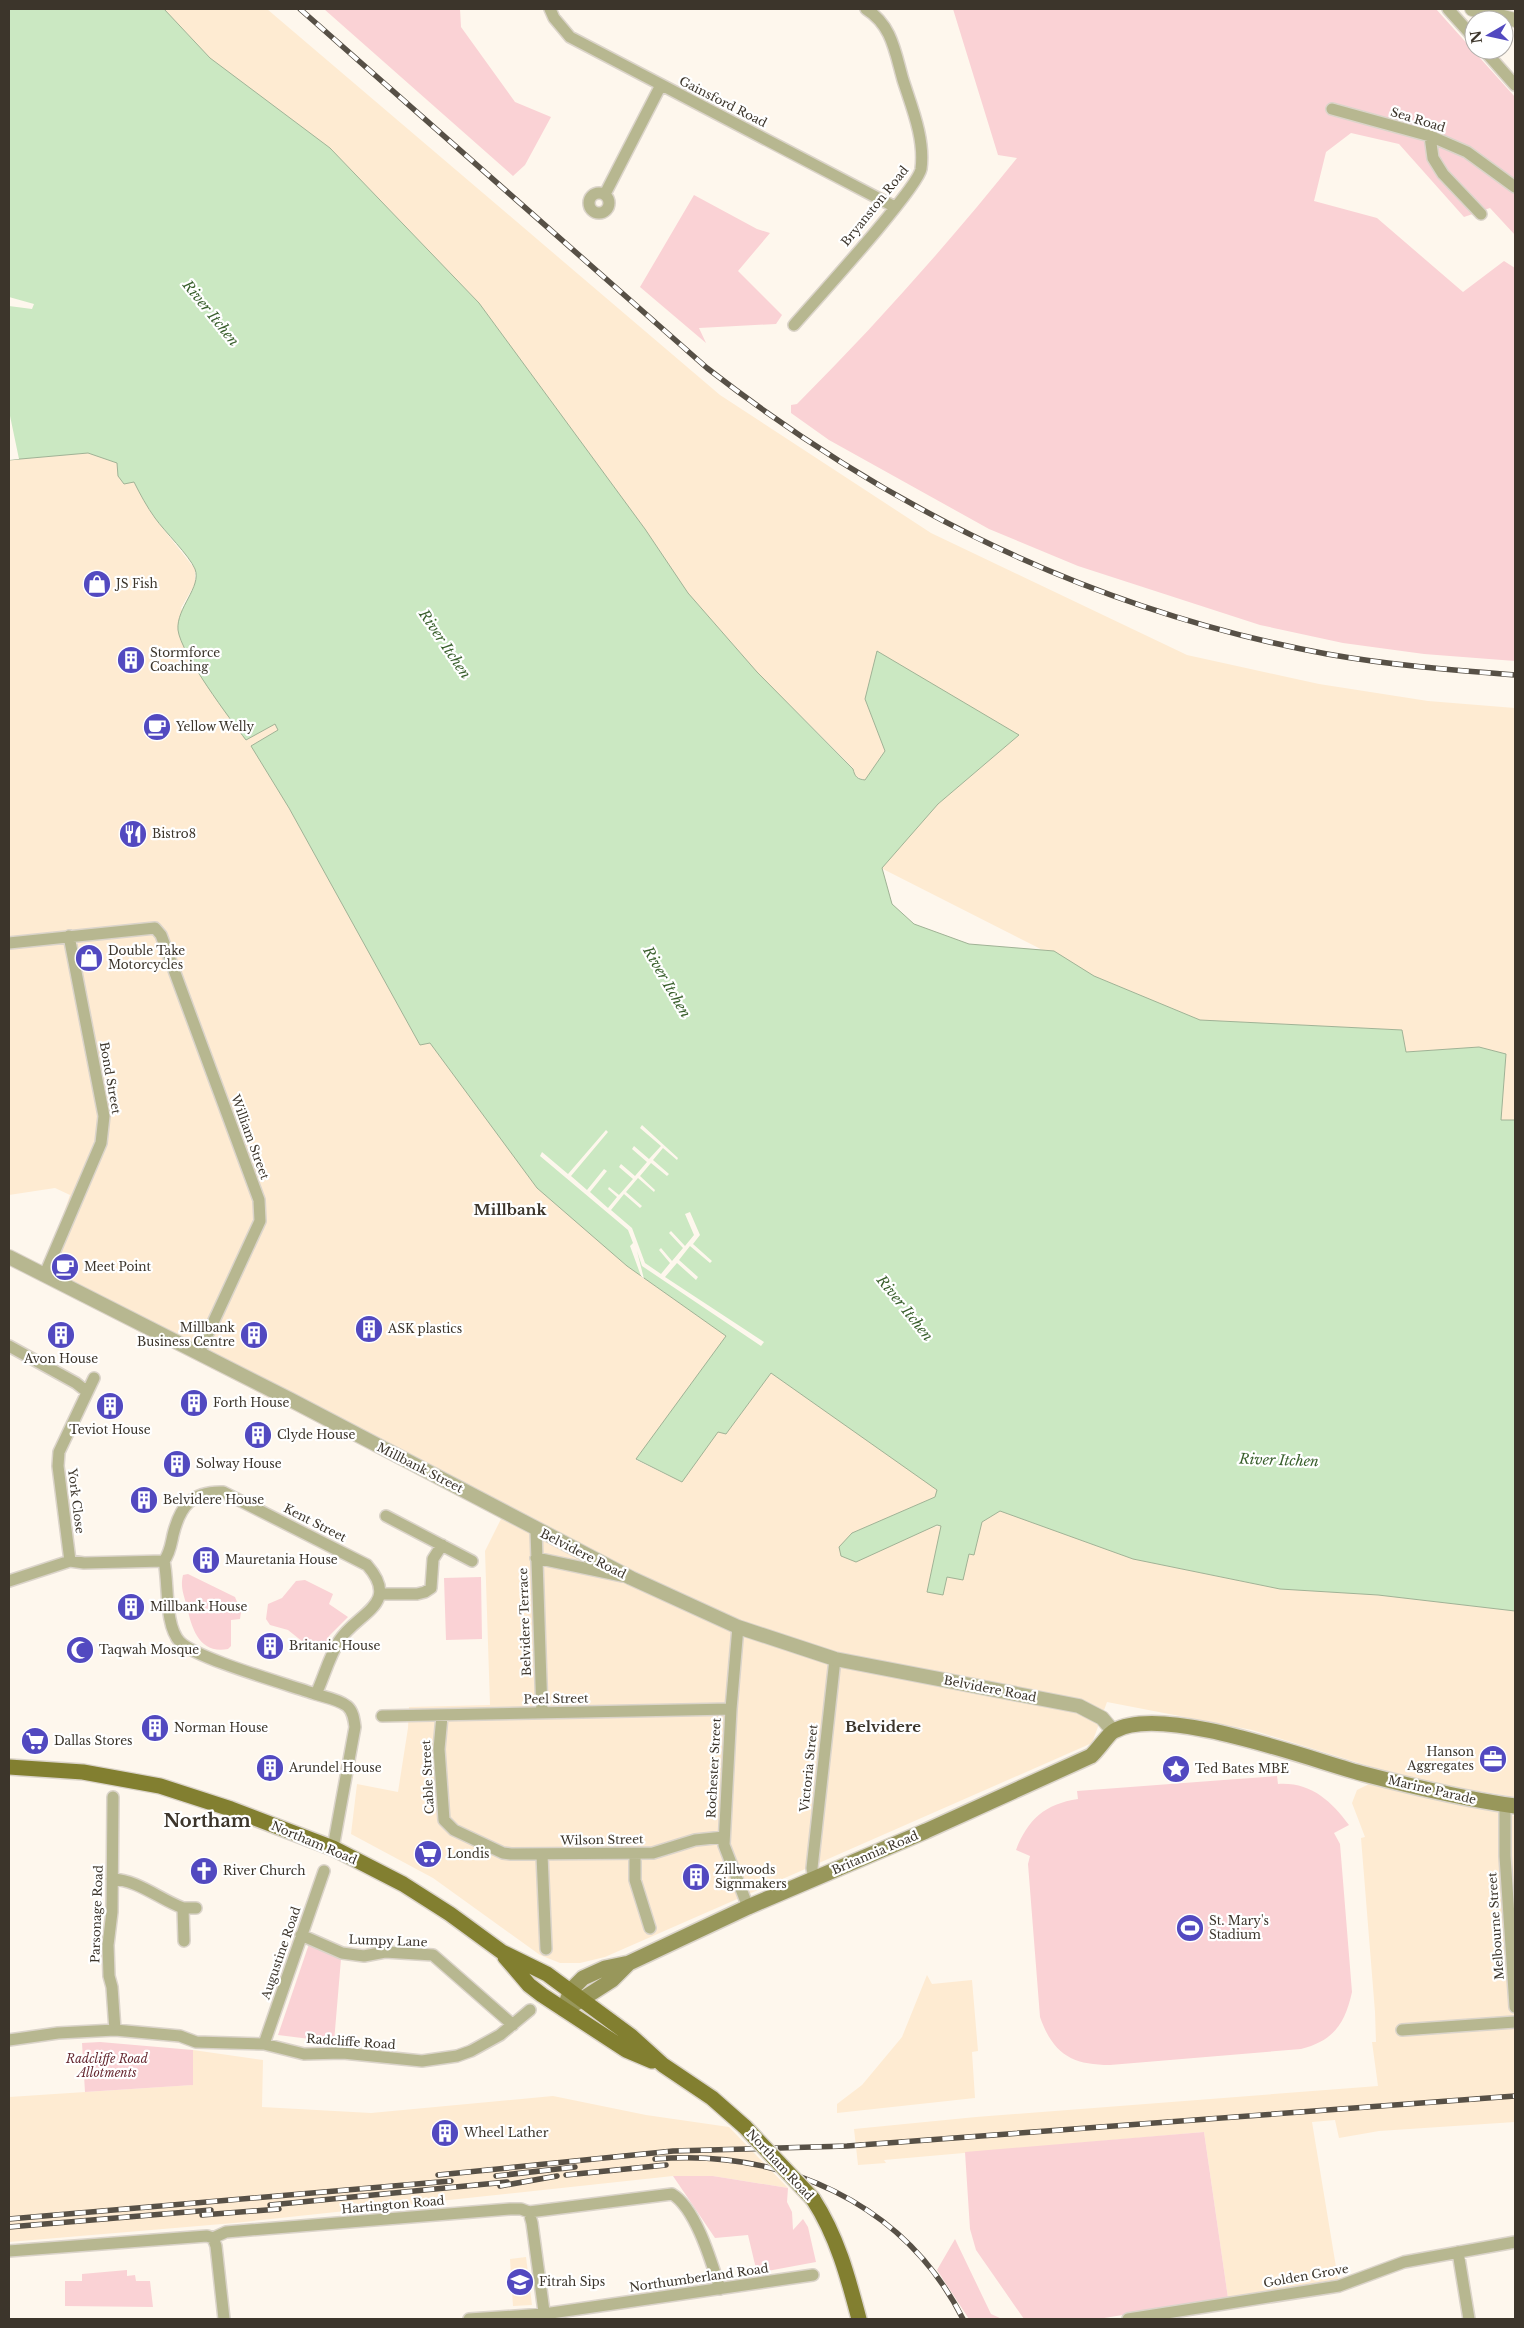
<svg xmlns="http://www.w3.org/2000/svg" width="1524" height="2328" font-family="'Libre Baskerville',serif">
<rect width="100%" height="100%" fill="#fef7ed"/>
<path fill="#feebd2" d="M164 9H267L720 395 931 533 1187 655 1319 684 1428 701 1515 708V1120H1501L1506 1054 1479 1047 1406 1052 1402 1030 1200 1020 1094 976 881 868 938 804 1019 735 865 699 885 751 865 780 855 776 853 768 757 672 688 593 645 529 479 303 330 148 210 58Z
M88 453 117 463 118 476 124 484 133 481 153 516 195 569V584L181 608 246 740 275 723 279 730 251 746 289 808 420 1045 430 1043 537 1188 627 1266 726 1336 636 1460 682 1482 718 1431 726 1434 771 1373 938 1490 935 1497 852 1533 942 1526 928 1592 947 1577 969 1553 974 1554 982 1522 1000 1511 1133 1559 1280 1589 1378 1595 1515 1611V1797L1417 1781 1252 1730 1107 1702 1092 1743 605 1957 580 1963H560L540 1955 433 1878 351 1834 357 1784 398 1792 408 1728 409 1707 490 1705 485 1551 502 1517 40 1281 70 1195 55 1188 9 1195V460Z
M1369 1784 1515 1816V2122L1379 2131 1339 2138 1335 2120 1312 2122 1338 2279 1228 2298 1204 2132 884 2160 886 2163 858 2165 854 2129 976 2117 1378 2086 1372 2042H1376L1375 2012 1361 1838 1365 1837 1352 1803 1357 1790Z
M927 1975 932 1984 972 1980 978 2051 972 2052 975 2098 837 2113V2104L862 2085 902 2037Z
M193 2050 263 2060 262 2107 371 2113 553 2096 646 2115 729 2127 788 2188 713 2176H673L234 2223 9 2242V2097L192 2085Z
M526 2257 532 2305 513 2306 510 2259Z"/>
<path fill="#fad2d5" d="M324 9H460L461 27 515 102 551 117 525 165 513 176Z
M953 9H1436L1515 97V235L1490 208 1464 217 1399 144 1351 133 1326 152 1314 201 1377 218 1463 292 1504 261 1515 268V661L1424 654 1343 643 1260 625 1078 566 989 529 829 440 791 413V405L797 404C875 326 948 244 1017 158L998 155Z
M694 195 757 229 770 233 738 271 782 315 776 324 699 328 706 343 640 287Z
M188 1574 235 1597 241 1612 240 1619 231 1620V1646L228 1649C199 1654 192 1629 187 1607 184 1595 180 1588 183 1575Z
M481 1577 482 1639 446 1640 444 1578Z
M305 1580 333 1594 329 1604 348 1617 329 1636 322 1652 313 1650 288 1630 270 1625 266 1619 268 1604 282 1598 296 1581Z
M1277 1776 1278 1784C1311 1782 1331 1801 1349 1825L1334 1833 1340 1844 1352 1992C1345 2024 1333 2041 1301 2049L1110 2065C1072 2065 1053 2054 1040 2017L1028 1864 1030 1856 1016 1850C1028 1819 1045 1804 1078 1799L1077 1791Z
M309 1944 341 1959 334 2042 278 2035Z
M100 2042 193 2050V2085L85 2092 82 2043Z
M1204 2132 1228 2298 1098 2319H1024L976 2250 970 2229 965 2152Z
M673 2176H713L788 2188 787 2202 792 2212 793 2230 803 2219 808 2227 816 2262 757 2273 748 2235 715 2238Z
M955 2239 991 2314 1002 2319H969L937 2270Z
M127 2270V2276L135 2275 136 2281H150L153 2307 65 2306V2281H82V2274Z"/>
<path fill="#cbe8c2" stroke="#a0b295" d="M9 9H164L210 58 330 148 479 303 645 529 688 593 757 672 853 769C855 777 857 779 865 780L885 751 865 699 877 651 1019 735 938 804 882 868 892 904 914 924 969 944 1054 951 1094 976 1200 1020 1402 1030 1406 1052 1479 1047 1506 1054 1501 1120H1515V1611L1378 1595 1280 1589 1133 1559 1000 1511 982 1522 974 1555 969 1554 963 1580 947 1577 943 1595 927 1592 941 1526 937 1525 856 1562 841 1556 839 1547 852 1533 935 1497 937 1490 771 1373 726 1434 718 1432 682 1482 636 1459 726 1336 627 1266 537 1188 430 1043 420 1045 289 808 251 746 278 730 275 724 246 740C230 719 181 654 178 630 176 608 202 587 195 569 189 555 165 532 155 518 147 507 140 494 134 482L124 484 118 476 117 463 88 453 9 460Z"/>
<path fill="#fef7ed" d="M9 297 34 304 32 309 9 306Z
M9 411 19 459 9 460Z
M642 1125 678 1158 677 1160 663 1148 653 1160 669 1174 667 1176 651 1163 640 1176 655 1190 654 1192 638 1178 626 1192 642 1206 640 1208 624 1194 611 1210 632 1228 645 1263 661 1274 670 1263 659 1250 661 1248 672 1261 683 1248 669 1233 671 1231 685 1246 694 1235 685 1214 690 1212 700 1235 693 1244 712 1261 710 1263 690 1246 679 1260 698 1277 696 1280 677 1263 665 1277 764 1342 761 1346 642 1266 637 1251 644 1279 641 1276 630 1246 633 1243 628 1230 540 1156 542 1152 568 1174 606 1130 608 1132 571 1176 587 1190 604 1169 607 1171 590 1192 608 1208 617 1197 608 1189 609 1187 619 1195 633 1179 619 1167 621 1164 635 1176 647 1162 632 1149 634 1146 649 1159 661 1146 640 1128Z"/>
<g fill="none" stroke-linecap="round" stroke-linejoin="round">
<defs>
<path id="minor" d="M550 9 554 18 570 37 895 207
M1448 9 1474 38
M1484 50 1515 85
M1332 109 1430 136 1467 152 1515 187
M1430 136 1433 158 1443 174 1481 214
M589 203a10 10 0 1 1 20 0a10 10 0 1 1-20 0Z
M605 194 661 85
M794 325C814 302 918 188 921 169 925 139 912 108 903 80 895 52 892 25 866 9
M9 943 155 928 161 935 259 1200 260 1221 199 1353
M45 1274 101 1143 104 1116 69 936
M9 1346 76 1383 86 1391
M386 1516 472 1561
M536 1530 542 1713
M536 1558 622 1576
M70 1561 58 1466 59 1452 94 1378
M9 1581 70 1561 84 1563 164 1561
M380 1594H417L425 1592 431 1588 433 1559 442 1545
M738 1627 731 1709 724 1845 748 1907
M316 1694C324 1677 329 1657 339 1641 356 1613 402 1605 367 1565L223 1492C192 1491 180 1506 173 1535 171 1544 170 1553 164 1561 169 1583 164 1625 180 1642 197 1659 287 1684 315 1694 324 1697 338 1699 347 1706 353 1711 354 1719 355 1727L333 1848
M382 1716 731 1709
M442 1716 439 1749 444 1820 454 1830 503 1853 511 1854 653 1853 695 1840 724 1837
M113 1797 112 1912 108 1945 109 1976 112 1987 115 2030
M1505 1805V1856L1515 2007
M635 1854V1880L650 1928
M542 1855 546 1949
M112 1879C138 1880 159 1899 183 1908
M814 1879 812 1868 835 1659
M301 1935 342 1953 364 1956 385 1952 433 1955 513 2025
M184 1941 183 1908H196
M1402 2030 1515 2022
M9 2040 58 2033 115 2030 180 2036 196 2042 264 2044 304 2054 343 2053 422 2061 457 2056 471 2051 500 2035 530 2010
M264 2044 324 1871
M529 2212 532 2223 545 2319
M213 2238 216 2246 224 2319
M9 2251 207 2236 213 2238 226 2232 510 2209H521L529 2212 672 2194C696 2208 712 2264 720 2289
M1458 2252 1469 2319
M469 2319 544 2314 813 2275
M1128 2319 1339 2286 1404 2262 1515 2242"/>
<path id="tertiary" d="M1472 9 1515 20
M9 1257 291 1400 631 1578 738 1627 835 1659 1079 1706 1102 1718 1113 1731"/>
<path id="secondary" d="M573 2005 612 1980 629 1963
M564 2009 571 1990 583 1978 605 1968 629 1963 748 1907 926 1831 1091 1756C1098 1750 1109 1733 1114 1731 1162 1703 1311 1760 1364 1774 1414 1787 1464 1799 1515 1806"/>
<path id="primary" d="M9 1767 83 1772 160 1786 231 1809 333 1848 403 1884 450 1914 502 1952 547 1974 631 2036 663 2065 712 2098 745 2127
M505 1957 529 1985 542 1995 626 2050 652 2061
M813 2199C837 2236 848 2277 859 2319"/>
</defs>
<use href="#minor" stroke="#dbd4ca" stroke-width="14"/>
<use href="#tertiary" stroke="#dbd4ca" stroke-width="16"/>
<use href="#secondary" stroke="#dbd4ca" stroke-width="18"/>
<use href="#primary" stroke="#dbd4ca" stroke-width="18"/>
<use href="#minor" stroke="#b7b790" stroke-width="11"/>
<use href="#tertiary" stroke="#b7b790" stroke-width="14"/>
<use href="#secondary" stroke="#98975b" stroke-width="15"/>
<use href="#primary" stroke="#827f30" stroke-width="15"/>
<defs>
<path id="rail" d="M300 9 707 368C892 512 1096 611 1327 654 1389 665 1452 670 1515 675
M655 2159C782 2149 904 2202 963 2319
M438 2175 673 2151 847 2146 1515 2096
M566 2175 666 2165
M496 2176 575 2167
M500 2186 557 2176
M270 2205 507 2182
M202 2215 279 2209
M9 2219 451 2181
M9 2227 211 2210"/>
</defs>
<use href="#rail" stroke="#575046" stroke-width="5.5"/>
<use href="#rail" stroke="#fff" stroke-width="4" stroke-dasharray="11" stroke-linecap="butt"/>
<defs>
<path id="primary-bridge" d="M745 2127 813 2199"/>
</defs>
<use href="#primary-bridge" stroke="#dbd4ca" stroke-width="18" stroke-linecap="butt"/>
<use href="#primary-bridge" stroke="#827f30" stroke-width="15"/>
</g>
<defs>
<symbol id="shop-disc" viewBox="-11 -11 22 22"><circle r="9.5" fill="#5249c0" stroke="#fff"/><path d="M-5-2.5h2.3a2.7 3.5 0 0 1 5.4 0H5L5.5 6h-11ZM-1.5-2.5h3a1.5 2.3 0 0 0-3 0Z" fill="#fff"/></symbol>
<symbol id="building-disc" viewBox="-11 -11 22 22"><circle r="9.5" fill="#5249c0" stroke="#fff"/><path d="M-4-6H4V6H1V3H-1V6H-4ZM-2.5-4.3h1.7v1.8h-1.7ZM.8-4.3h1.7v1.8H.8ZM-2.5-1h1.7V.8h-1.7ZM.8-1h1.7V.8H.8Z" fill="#fff"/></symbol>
<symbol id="cafe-disc" viewBox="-11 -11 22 22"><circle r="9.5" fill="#5249c0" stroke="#fff"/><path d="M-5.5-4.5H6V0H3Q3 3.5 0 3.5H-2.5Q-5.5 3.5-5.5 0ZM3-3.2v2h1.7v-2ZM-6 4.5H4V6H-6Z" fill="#fff"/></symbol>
<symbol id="restaurant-disc" viewBox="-11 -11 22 22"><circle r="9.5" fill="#5249c0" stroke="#fff"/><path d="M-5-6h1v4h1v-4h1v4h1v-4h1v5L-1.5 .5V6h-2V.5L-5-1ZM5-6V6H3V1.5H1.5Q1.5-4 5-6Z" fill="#fff"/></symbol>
<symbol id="mosque-disc" viewBox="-11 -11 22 22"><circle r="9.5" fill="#5249c0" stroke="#fff"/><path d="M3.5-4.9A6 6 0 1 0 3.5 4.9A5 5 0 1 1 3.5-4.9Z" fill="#fff"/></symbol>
<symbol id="supermarket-disc" viewBox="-11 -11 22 22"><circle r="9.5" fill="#5249c0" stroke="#fff"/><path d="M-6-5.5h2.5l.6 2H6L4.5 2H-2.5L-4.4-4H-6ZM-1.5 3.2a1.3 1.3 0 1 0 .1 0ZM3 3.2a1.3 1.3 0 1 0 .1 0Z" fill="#fff"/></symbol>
<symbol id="office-disc" viewBox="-11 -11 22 22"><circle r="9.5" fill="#5249c0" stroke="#fff"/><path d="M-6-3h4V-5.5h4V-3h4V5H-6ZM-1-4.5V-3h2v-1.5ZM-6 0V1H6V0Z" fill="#fff"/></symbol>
<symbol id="sight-disc" viewBox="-11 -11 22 22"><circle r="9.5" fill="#5249c0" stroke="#fff"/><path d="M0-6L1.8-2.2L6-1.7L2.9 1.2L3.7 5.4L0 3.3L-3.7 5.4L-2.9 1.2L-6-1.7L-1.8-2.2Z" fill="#fff"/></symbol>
<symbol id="church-disc" viewBox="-11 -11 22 22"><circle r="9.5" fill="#5249c0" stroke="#fff"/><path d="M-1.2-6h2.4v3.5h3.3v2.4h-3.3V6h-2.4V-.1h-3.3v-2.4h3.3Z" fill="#fff"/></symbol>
<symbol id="stadium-disc" viewBox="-11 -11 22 22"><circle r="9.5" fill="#5249c0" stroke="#fff"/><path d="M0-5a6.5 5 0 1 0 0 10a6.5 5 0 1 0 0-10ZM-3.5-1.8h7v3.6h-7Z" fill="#fff"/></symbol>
<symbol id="school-disc" viewBox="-11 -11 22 22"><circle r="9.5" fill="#5249c0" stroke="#fff"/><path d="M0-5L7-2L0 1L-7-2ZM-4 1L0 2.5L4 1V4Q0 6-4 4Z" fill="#fff"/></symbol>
</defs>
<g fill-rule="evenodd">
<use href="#shop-disc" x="81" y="568" width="32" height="32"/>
<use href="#building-disc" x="115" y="644" width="32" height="32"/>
<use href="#cafe-disc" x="141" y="711" width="32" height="32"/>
<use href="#restaurant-disc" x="117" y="818" width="32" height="32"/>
<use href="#shop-disc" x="73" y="942" width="32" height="32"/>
<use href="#cafe-disc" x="49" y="1251" width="32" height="32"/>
<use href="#building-disc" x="353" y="1313" width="32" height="32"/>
<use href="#building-disc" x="45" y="1319" width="32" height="32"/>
<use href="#building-disc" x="238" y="1319" width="32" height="32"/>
<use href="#building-disc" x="178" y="1387" width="32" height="32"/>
<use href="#building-disc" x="94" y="1390" width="32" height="32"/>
<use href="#building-disc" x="242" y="1419" width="32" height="32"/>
<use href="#building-disc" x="161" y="1448" width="32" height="32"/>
<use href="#building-disc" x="128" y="1484" width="32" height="32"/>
<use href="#building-disc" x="190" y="1544" width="32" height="32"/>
<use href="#building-disc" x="115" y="1591" width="32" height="32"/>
<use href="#building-disc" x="254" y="1630" width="32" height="32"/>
<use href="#mosque-disc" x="64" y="1634" width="32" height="32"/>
<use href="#building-disc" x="139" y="1712" width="32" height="32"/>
<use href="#supermarket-disc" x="19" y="1725" width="32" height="32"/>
<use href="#office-disc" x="1477" y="1743" width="32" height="32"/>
<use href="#building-disc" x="254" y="1752" width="32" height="32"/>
<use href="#sight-disc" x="1160" y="1753" width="32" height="32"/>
<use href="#supermarket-disc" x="412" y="1838" width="32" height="32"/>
<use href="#church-disc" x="188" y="1855" width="32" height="32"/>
<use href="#building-disc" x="680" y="1861" width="32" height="32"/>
<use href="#stadium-disc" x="1174" y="1912" width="32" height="32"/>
<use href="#building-disc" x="429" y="2117" width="32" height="32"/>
<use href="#school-disc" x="504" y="2266" width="32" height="32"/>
</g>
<g text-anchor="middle" stroke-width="4.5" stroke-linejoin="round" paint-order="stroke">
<g font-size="12" fill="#3c352b" stroke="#fff">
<text transform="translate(723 102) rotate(27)" y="4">Gainsford Road</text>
<text transform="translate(1418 120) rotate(17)" y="4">Sea Road</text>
<text transform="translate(875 206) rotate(-51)" y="4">Bryanston Road</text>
<text transform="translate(110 1078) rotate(80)" y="4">Bond Street</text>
<text transform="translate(250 1137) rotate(70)" y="4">William Street</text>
<text transform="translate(420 1468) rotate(27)" y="4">Millbank Street</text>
<text transform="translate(76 1501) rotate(83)" y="4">York Close</text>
<text transform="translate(315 1523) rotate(27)" y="4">Kent Street</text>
<text transform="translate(583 1554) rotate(27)" y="4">Belvidere Road</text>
<text transform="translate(525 1622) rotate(-92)" y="4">Belvidere Terrace</text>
<text transform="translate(990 1689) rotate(11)" y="4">Belvidere Road</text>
<text transform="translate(556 1699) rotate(-1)" y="4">Peel Street</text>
<text transform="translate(714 1768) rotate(-87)" y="4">Rochester Street</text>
<text transform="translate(809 1768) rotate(-84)" y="4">Victoria Street</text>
<text transform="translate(428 1777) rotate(-93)" y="4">Cable Street</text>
<text transform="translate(1432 1790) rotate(13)" y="4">Marine Parade</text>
<text transform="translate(602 1840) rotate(-1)" y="4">Wilson Street</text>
<text transform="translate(314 1843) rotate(23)" y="4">Northam Road</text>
<text transform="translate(875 1853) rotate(-23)" y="4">Britannia Road</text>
<text transform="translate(97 1914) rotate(-88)" y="4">Parsonage Road</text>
<text transform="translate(1496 1926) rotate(-94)" y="4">Melbourne Street</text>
<text transform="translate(388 1941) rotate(2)" y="4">Lumpy Lane</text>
<text transform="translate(281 1953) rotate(-71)" y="4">Augustine Road</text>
<text transform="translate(351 2042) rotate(4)" y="4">Radcliffe Road</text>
<text transform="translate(780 2165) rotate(47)" y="4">Northam Road</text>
<text transform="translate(393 2205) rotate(-5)" y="4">Hartington Road</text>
<text transform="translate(1306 2276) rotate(-10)" y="4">Golden Grove</text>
<text transform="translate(699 2278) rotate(-8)" y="4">Northumberland Road</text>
</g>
<g font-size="12" fill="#3c352b" stroke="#fff" text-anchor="start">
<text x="116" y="588">JS Fish</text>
<text x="150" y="657">Stormforce<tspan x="150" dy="14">Coaching</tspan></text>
<text x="176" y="731">Yellow Welly</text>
<text x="152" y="838">Bistro8</text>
<text x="108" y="955">Double Take<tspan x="108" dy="14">Motorcycles</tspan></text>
<text x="84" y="1271">Meet Point</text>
<text x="235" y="1332" text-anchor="end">Millbank<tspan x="235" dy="14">Business Centre</tspan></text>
<text x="388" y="1333">ASK plastics</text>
<text x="61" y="1363" text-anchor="middle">Avon House</text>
<text x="213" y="1407">Forth House</text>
<text x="110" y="1434" text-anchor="middle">Teviot House</text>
<text x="277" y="1439">Clyde House</text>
<text x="196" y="1468">Solway House</text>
<text x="163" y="1504">Belvidere House</text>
<text x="225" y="1564">Mauretania House</text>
<text x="150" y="1611">Millbank House</text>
<text x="289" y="1650">Britanic House</text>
<text x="99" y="1654">Taqwah Mosque</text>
<text x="174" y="1732">Norman House</text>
<text x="54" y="1745">Dallas Stores</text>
<text x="1474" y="1756" text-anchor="end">Hanson<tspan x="1474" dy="14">Aggregates</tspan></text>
<text x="289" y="1772">Arundel House</text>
<text x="1195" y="1773">Ted Bates MBE</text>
<text x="447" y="1858">Londis</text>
<text x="715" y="1874">Zillwoods<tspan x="715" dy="14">Signmakers</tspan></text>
<text x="223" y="1875">River Church</text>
<text x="1209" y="1925">St. Mary's<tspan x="1209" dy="14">Stadium</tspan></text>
<text x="464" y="2137">Wheel Lather</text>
<text x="539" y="2286">Fitrah Sips</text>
</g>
<g font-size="12" font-style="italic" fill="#682b33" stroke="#fff">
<text x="107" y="2063">Radcliffe Road<tspan x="107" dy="14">Allotments</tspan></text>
</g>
<g font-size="14" font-style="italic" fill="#395f2c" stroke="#fff">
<text transform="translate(211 313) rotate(51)" y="5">River Itchen</text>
<text transform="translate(445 644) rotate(56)" y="5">River Itchen</text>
<text transform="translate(667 982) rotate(60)" y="5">River Itchen</text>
<text transform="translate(905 1308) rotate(51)" y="5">River Itchen</text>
<text transform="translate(1279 1460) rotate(2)" y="5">River Itchen</text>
</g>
<g font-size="15" font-weight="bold" fill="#3c352b" stroke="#fff">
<text x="510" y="1215">Millbank</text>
<text x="883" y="1732">Belvidere</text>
</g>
<g font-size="18" font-weight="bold" fill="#3c352b" stroke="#fff">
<text x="207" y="1827">Northam</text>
</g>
</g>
<rect width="1524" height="2328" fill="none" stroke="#3c352b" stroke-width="20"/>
<g transform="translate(1489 35) rotate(261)"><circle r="24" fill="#ffffff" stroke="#b1aeaa"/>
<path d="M0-4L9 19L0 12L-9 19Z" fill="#5249c0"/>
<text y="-8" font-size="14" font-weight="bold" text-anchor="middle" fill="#3c352b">N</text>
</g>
</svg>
